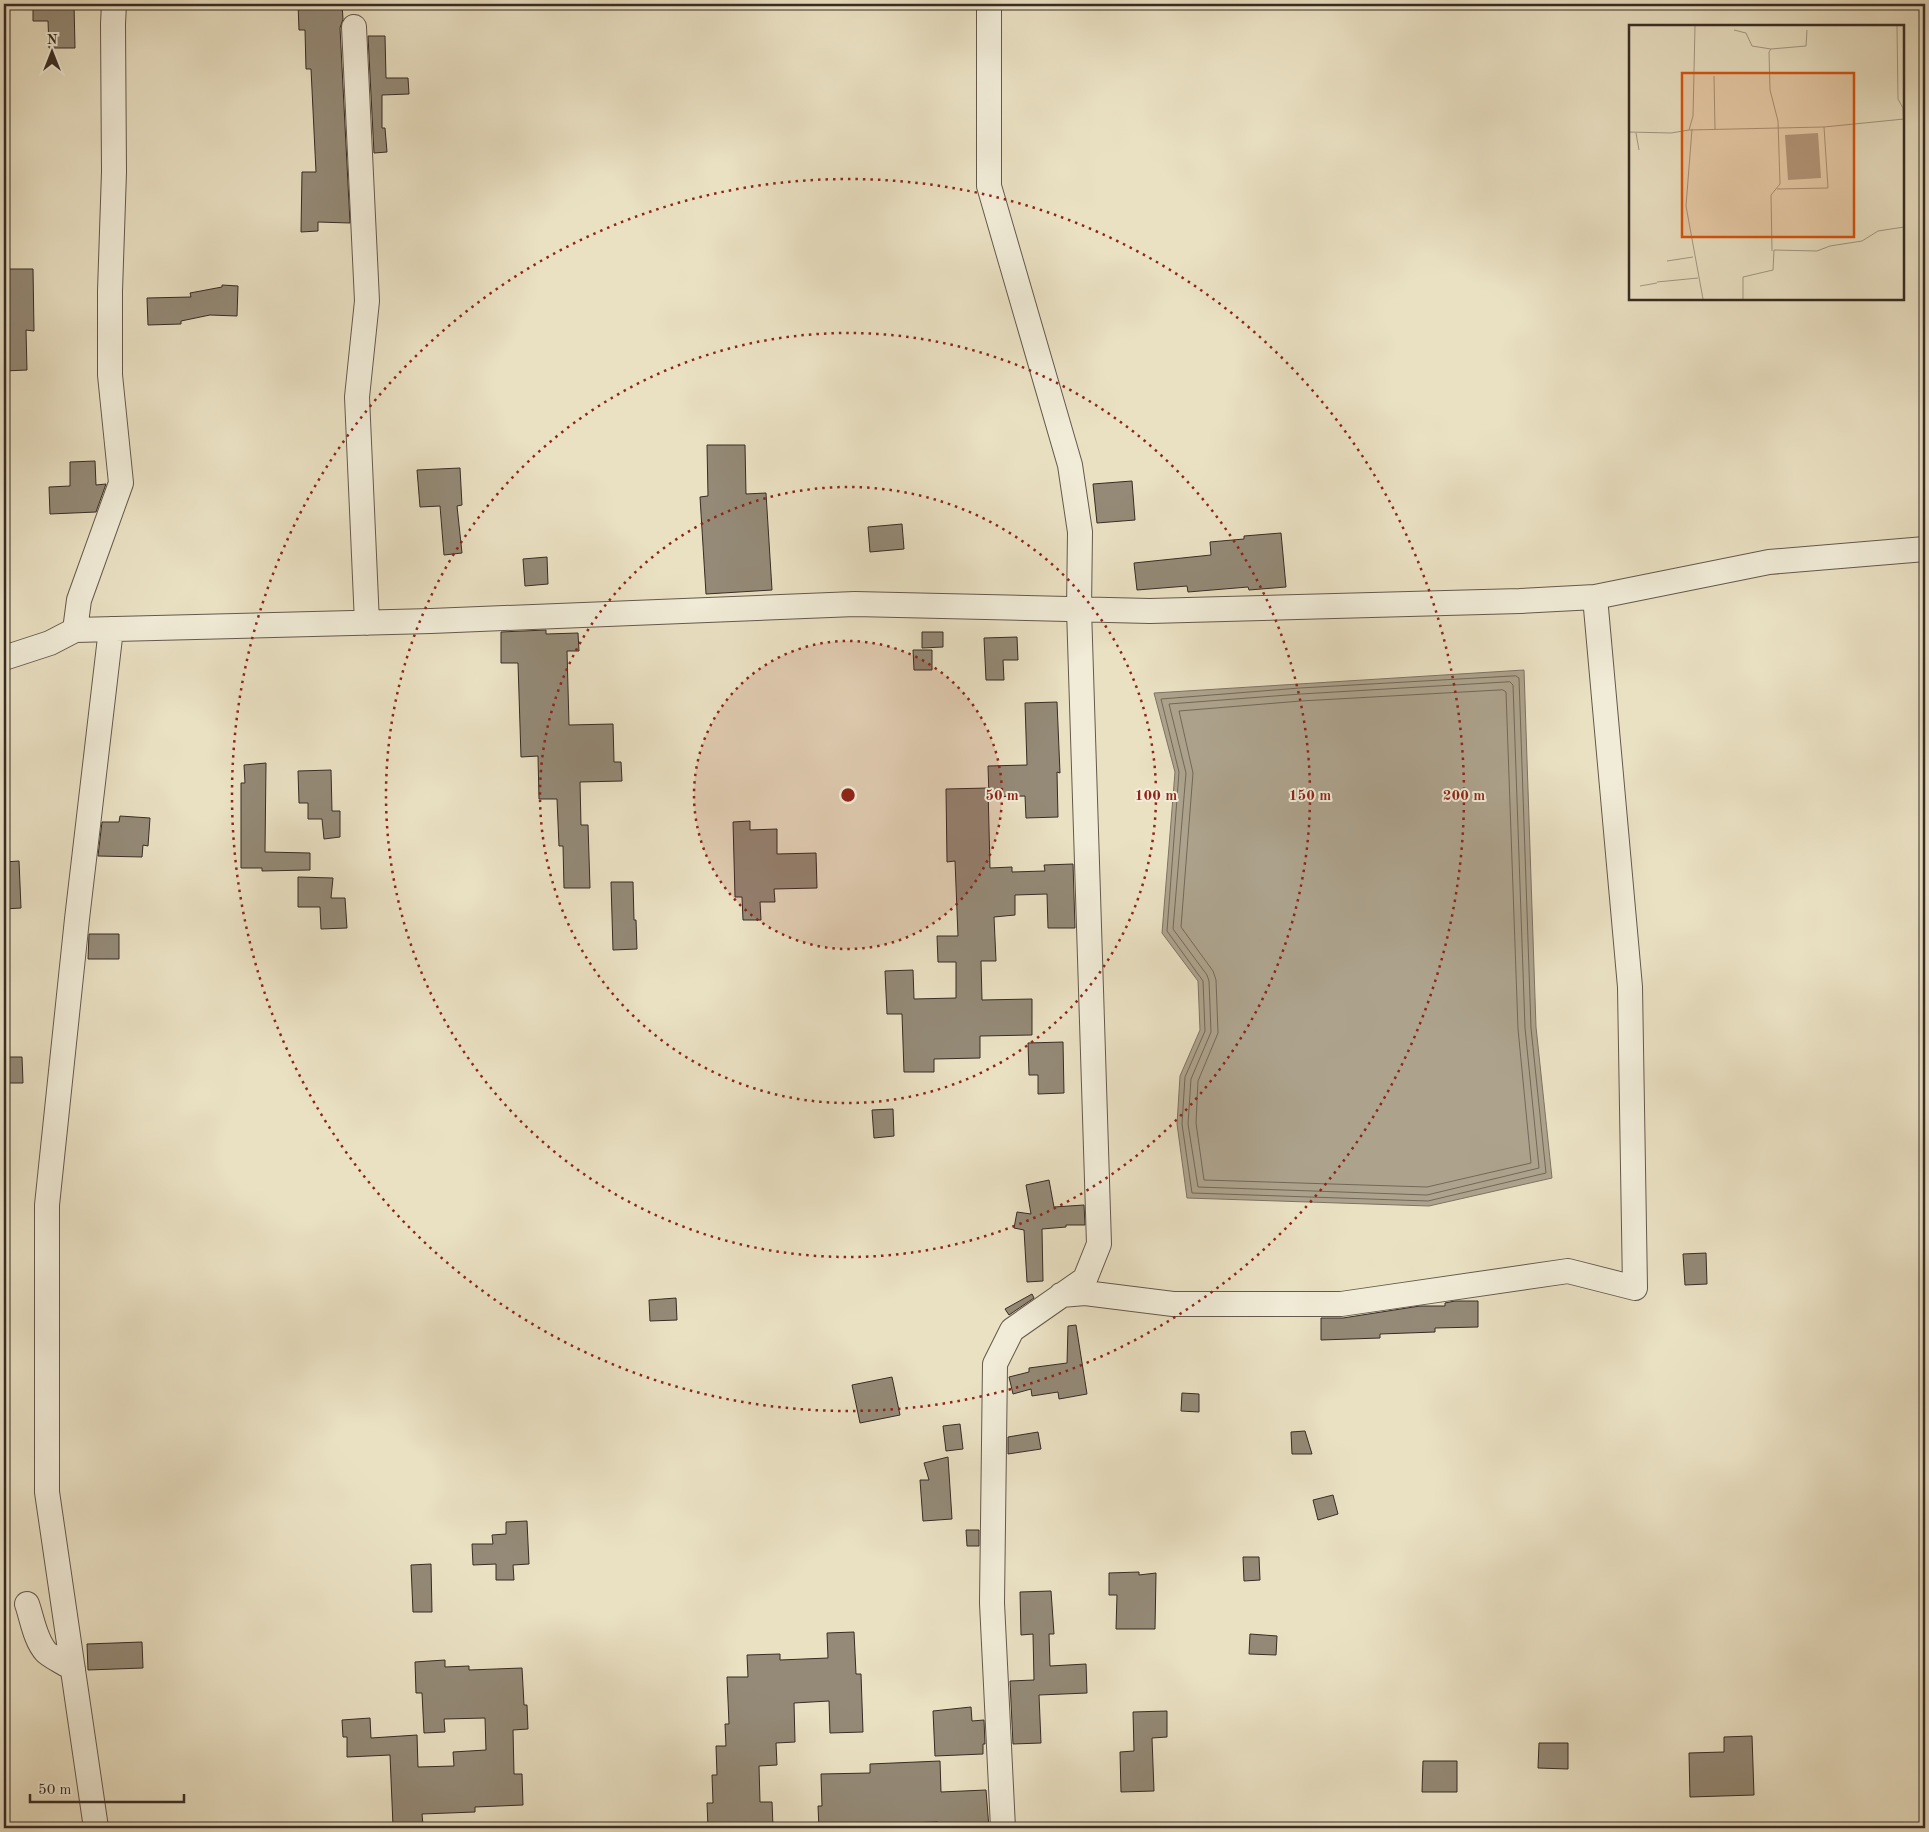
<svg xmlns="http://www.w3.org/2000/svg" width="1929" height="1832" font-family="'Old Standard TT',serif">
<rect width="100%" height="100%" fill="#eae1c3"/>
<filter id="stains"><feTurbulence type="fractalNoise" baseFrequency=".004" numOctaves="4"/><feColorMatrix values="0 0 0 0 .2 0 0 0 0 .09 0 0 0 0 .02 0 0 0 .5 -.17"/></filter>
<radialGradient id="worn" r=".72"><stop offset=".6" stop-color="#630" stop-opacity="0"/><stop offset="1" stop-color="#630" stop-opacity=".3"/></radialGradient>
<path fill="#ada38d" stroke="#7e7363" d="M1524 670 1536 1027 1552 1178 1429 1206 1187 1198 1177 1124 1180 1076 1200 1030 1198 981 1162 933 1175 772 1154 693Z"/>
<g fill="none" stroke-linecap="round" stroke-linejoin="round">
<path stroke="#726858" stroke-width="1" d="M1516 676 1519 678 1531 1028 1546 1173 1428 1201 1192 1193 1182 1124 1185 1077 1205 1031 1203 981 1167 931 1179 772 1161 699 1300 688Z
M1510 682 1513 685 1525 1028 1539 1168 1427 1195 1198 1187 1188 1124 1191 1079 1211 1032 1209 981 1207 975 1173 929 1186 773 1169 704 1301 694Z
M1503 690 1506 692 1518 1029 1531 1163 1427 1187 1204 1180 1196 1123 1198 1081 1218 1033 1216 980 1213 971 1181 927 1193 773 1179 711 1301 701Z"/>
</g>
<path fill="#948a77" stroke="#372c24" d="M33 4H74L75 48H49L48 21H33Z
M298 4H342L343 19 340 28 350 223 318 222V231L301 232 302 172H316L311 69H306L305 30H299Z
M368 36H385L386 78H408L409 94 382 95V128H385L387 152 374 153Z
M4 269H33L34 331 26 330 27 370 4 371Z
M222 285 238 286 237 316 210 315 181 321V324L148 325 147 298 191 297 190 293 222 287Z
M707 445H745L746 494 766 493 772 590 706 594 700 497 708 496Z
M95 461 96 485 106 484 96 512 50 514 49 487 70 486V462Z
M460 468 462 505 457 506 462 553 444 555 440 506 420 507 417 470Z
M1132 481 1135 520 1097 523 1093 484Z
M902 524 904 549 870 552 868 527Z
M1281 533 1286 587 1249 590 1248 587 1188 592 1187 586 1137 590 1134 563 1211 555 1210 542 1244 539V536Z
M547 557 548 584 525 586 523 559Z
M546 630V634L578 633 579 651H567L569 725 613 724 614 762H621L622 781 580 782 581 825H588L590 888H564L563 846H559L557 799H539L538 756 521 757 518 663H501V632Z
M922 632H943V647L922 648Z
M1017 637 1018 660H1003L1004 680H986L984 638Z
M913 650H932V670H914Z
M1057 702 1060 773 1057 772 1058 817 1026 818 1025 796 989 797 988 766 1027 765 1025 703Z
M266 763 265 852 310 853V870L262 871V868H241V783H245L244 765Z
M331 770 332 811H340V837L324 839 322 819H308V803H299L298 771Z
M988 788 990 868 1012 867V872L1045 871 1044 865 1073 864 1075 928H1048L1047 894 1015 895V915L994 917 996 961H981L982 1000 1032 999V1035L980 1036V1058L934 1059V1072H904L902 1014H887L885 971 913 970 914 999 956 998V962H938L937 936H958L955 861 947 862 946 789Z
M120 816 150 818 148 846 143 845 142 857 98 856 102 822H119Z
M750 821V830L777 829V854L816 853 817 888 774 889 775 902H760L761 920H743L742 897H735L733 822Z
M19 861 21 908 4 909V862Z
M298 877 333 878 331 898H345L347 928 321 929 320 907H298Z
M611 882H633L634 920H636L637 949 613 950Z
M89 934H119V959H88Z
M1063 1042 1064 1093 1038 1094V1075H1029L1028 1043Z
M4 1057H22L23 1083H4Z
M893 1109 894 1136 874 1138 872 1110Z
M1049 1180 1054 1207 1084 1205 1085 1225H1066V1227L1042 1229 1043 1281 1027 1282 1024 1230 1014 1228 1017 1212 1031 1214 1026 1185Z
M1706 1253 1707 1284 1685 1285 1683 1254Z
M1032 1294 1034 1298 1009 1315 1005 1309Z
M676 1298 677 1320 650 1321 649 1300Z
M1455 1301H1478V1327L1435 1328V1332L1380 1334V1338L1321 1340V1318H1343L1420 1306H1445V1303Z
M1076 1325 1087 1394 1059 1399 1058 1392 1032 1396 1031 1389 1013 1394 1009 1377 1029 1372V1368L1067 1363 1068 1326Z
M892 1377 900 1415 860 1423 852 1385Z
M1182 1393 1199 1394V1412L1181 1411Z
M960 1424 963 1449 946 1451 943 1426Z
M1305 1431 1312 1454H1292L1291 1432Z
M1038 1432 1041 1449 1008 1454V1437Z
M948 1457 952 1519 923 1521 920 1480H929L924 1463Z
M1333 1495 1338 1514 1318 1520 1313 1500Z
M527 1521 529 1564 513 1565 514 1580H496V1564L473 1565 472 1544H493L492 1535 506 1534V1522Z
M966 1530H979V1546H967Z
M1243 1557H1259L1260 1580 1244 1581Z
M431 1564 432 1612H413L411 1565Z
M1139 1572V1575L1156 1573 1155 1629H1116L1117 1595H1109V1573Z
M1051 1591 1054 1634H1049L1050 1666 1086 1664 1087 1693 1039 1695 1041 1743 1013 1744 1010 1681 1034 1680 1033 1634 1021 1635 1020 1592Z
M854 1632 856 1674H861L863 1732 830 1733 829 1701 794 1703 795 1742 776 1743 777 1765 759 1766 760 1802H772L773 1827 708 1828 707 1803H713L712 1775H717L716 1746H726L725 1724H729L727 1677H748L747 1655 780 1654V1660L828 1658 827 1633Z
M1250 1634 1277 1636 1276 1655 1249 1654Z
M142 1642 143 1668 88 1670 87 1644Z
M445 1660V1667L469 1666V1670L522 1668 524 1705H527L528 1729 513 1730 514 1774H522L523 1805 475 1807V1812L422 1814 423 1825 393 1826 390 1755 347 1757V1737H343L342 1720 370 1718 371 1738 417 1735 418 1767 454 1766 453 1752 486 1750 485 1718 444 1719 445 1732 424 1733 422 1693H416L415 1662Z
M971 1707 972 1721 984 1720 985 1744H983V1754L935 1756 933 1711Z
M1167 1711V1737L1152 1738 1154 1791 1121 1792 1120 1752 1134 1751 1133 1712Z
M1752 1736 1754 1795 1690 1797 1689 1753 1724 1752V1737Z
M1539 1743H1568V1769L1538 1768Z
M940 1761 941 1792 986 1790 989 1828H938V1822L907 1823V1828H819L818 1806H822L821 1774 870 1773V1764Z
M1423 1761H1457V1792H1422Z"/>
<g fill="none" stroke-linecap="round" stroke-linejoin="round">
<defs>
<path id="street" d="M989 4V186L1070 465 1080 532 1079 609 1099 1244 1085 1279 1012 1330 995 1364 992 1603 1003 1828
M354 27 367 301 357 397 367 623
M75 630 431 621 855 604 1150 611 1520 601 1595 597 1769 562 1925 549
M4 658 50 643 75 630 79 600 121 483 110 375V291L114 172 113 24 114 4
M1061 1295 1085 1293 1173 1304H1341L1568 1271 1635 1288 1630 987 1595 597
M27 1604C32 1618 35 1640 46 1652 48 1655 68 1665 73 1669
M96 1828 47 1492V1205L77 919 111 629"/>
</defs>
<use href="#street" stroke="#64594c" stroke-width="26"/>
<use href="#street" stroke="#f1ecd8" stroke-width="24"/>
</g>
<circle cx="848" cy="795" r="154" fill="#8f2418" fill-opacity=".12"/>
<g fill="none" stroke="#8f2418" stroke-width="2.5" stroke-dasharray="2.5 5">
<circle cx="848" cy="795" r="154"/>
<circle cx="848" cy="795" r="308"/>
<circle cx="848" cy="795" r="462"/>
<circle cx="848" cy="795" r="616"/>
</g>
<g transform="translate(1629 25)">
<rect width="275" height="275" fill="#eae1c3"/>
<path d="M189 108 192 153 159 155 156 110Z" fill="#ada38d"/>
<path fill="none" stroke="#a29983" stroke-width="1" d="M268 1 269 74 274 83 275 107M105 5 117 8 123 21 142 24M85 51 86 104M63 104 57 181 74 274M60 105 195 102 275 94M0 107 42 108 60 105 64 91 66 1M7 108 10 125M148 164 199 163 195 102M143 226 142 170 151 159 149 96 141 65 140 27 142 24 177 21 178 5M38 236 64 232M28 257 69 253M11 261 28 258M114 274V252L144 245 145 225 188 226 201 221 233 216 249 206 275 202"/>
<path fill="#d6540e" fill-opacity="0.15" stroke="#d6540e" stroke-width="2.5" d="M53 48H225V212H53Z"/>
<rect width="275" height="275" fill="none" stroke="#372c24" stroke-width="2.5"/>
</g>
<circle cx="848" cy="795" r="8" fill="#8f2418" stroke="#f1ecd8" stroke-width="2.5"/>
<g font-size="15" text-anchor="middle" font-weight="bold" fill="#8f2418" stroke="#f1ecd8" stroke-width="4" stroke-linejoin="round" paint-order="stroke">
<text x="1002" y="800">50 m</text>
<text x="1156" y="800">100 m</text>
<text x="1310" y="800">150 m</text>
<text x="1464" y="800">200 m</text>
</g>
<rect width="1929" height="1832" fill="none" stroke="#eae1c3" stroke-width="20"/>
<rect x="5" y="5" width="1919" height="1822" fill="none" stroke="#372c24" stroke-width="2.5"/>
<rect x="10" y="10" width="1909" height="1812" fill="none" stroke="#372c24"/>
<g transform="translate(52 52)" stroke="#f1ecd8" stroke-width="4" paint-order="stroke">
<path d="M0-4L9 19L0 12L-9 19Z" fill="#372c24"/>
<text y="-8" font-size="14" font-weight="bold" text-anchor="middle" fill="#372c24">N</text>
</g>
<path d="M30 1794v8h154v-8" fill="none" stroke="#372c24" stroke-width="2.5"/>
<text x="38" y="1794" font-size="15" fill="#372c24" stroke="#f1ecd8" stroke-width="4" paint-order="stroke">50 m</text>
<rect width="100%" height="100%" filter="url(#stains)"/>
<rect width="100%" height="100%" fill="url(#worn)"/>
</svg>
